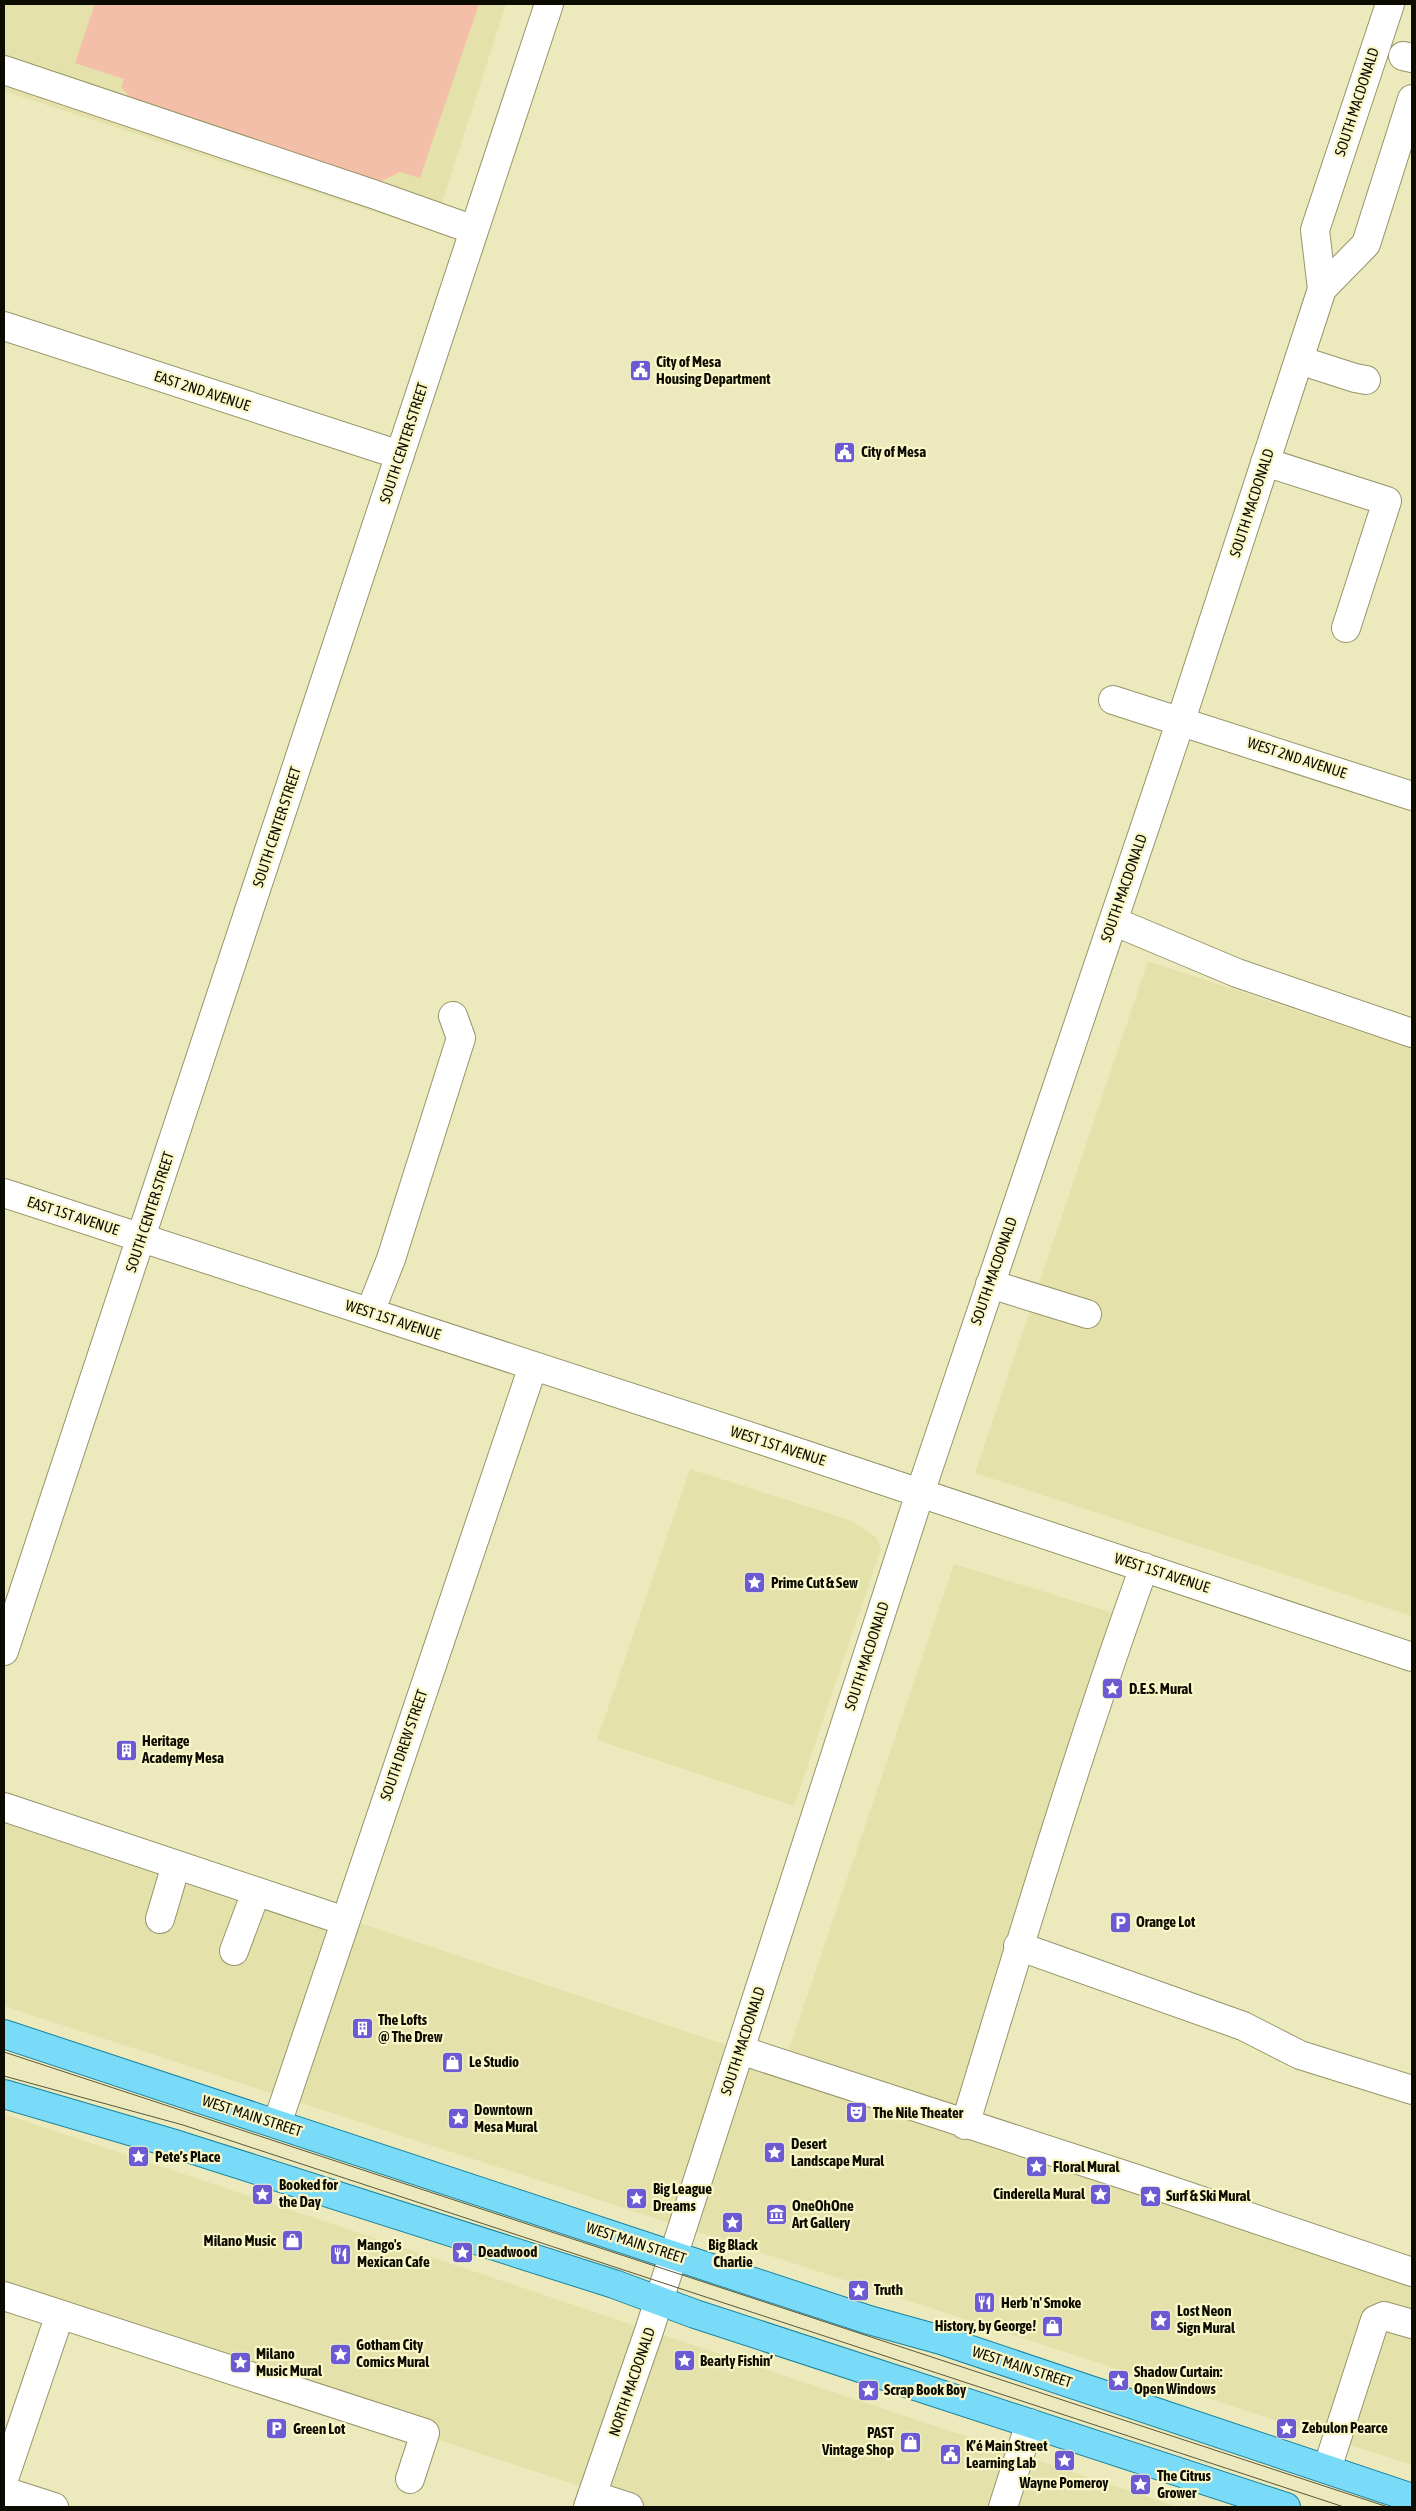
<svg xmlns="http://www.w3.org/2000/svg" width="1416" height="2511" font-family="'Asap Condensed',sans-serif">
<rect width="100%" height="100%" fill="#eceabc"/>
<path fill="#e4e1ab" d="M4 4H506L433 231 4 91Z
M1148 961 1412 1049V1616L975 1473Z
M690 1469 852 1521 876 1537 881 1549 794 1806 597 1740Z
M954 1564 1126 1617 959 2121 1412 2272V2465L4 2006V1805L784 2064Z
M4 2114 1177 2507H644L4 2298Z"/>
<path fill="#f4bfa8" d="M95 4H479L420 178 400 172 380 182 131 98 121 87 124 79 75 63Z"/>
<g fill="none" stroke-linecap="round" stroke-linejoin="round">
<defs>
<path id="minor" d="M1403 56 1412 58
M4 70 373 194 474 230
M1322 289 1366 244 1412 99
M4 326 400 455
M1299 360 1355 378 1366 380
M1265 462 1387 501 1346 628
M1113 700 1412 796
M1113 921 1237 973 1412 1033
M4 1193 767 1442 1412 1657
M990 1284 1087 1314
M370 1312 391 1259 461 1038 453 1016
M4 1651 549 4
M4 1807 345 1921
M160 1919 176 1865
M1018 1946 1243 2026 1300 2055 1412 2090
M234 1951 256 1892
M740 2050 1140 2180 1412 2272
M277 2124 533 1366
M965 2125C1022 1938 1078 1751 1144 1567
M4 2296 425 2433 410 2479
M1327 2469 1375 2320 1384 2316 1412 2324
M4 2479 60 2314
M4 2491 54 2507
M592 2495 629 2507
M588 2507 649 2331 920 1493 1181 720 1322 289 1315 230 1390 4
M1003 2507 1030 2423"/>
<path id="major" d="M4 2034 711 2268 869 2320 941 2340 1412 2498
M4 2094 178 2145 614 2284 695 2314 1286 2507"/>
</defs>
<use href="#minor" stroke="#969469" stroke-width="30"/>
<use href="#major" stroke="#1b839f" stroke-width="30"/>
<use href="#minor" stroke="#fff" stroke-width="28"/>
<use href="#major" stroke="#7adbf8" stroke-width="28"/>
<path stroke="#595740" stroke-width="1" d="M4 2052 1388 2507
M4 2076 183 2125 1344 2507"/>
</g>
<defs>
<symbol id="civic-square" viewBox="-11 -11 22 22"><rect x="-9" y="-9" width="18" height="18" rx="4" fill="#6b5ad3" stroke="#f9f7c8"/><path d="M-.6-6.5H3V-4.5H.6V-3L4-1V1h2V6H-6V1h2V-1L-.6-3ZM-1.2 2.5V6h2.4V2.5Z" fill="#fff"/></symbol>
<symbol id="sight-square" viewBox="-11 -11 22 22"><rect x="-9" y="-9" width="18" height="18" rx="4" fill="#6b5ad3" stroke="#f9f7c8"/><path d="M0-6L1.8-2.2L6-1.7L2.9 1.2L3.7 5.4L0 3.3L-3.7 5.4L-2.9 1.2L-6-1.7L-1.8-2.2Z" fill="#fff"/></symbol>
<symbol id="building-square" viewBox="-11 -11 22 22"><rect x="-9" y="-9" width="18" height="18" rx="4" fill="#6b5ad3" stroke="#f9f7c8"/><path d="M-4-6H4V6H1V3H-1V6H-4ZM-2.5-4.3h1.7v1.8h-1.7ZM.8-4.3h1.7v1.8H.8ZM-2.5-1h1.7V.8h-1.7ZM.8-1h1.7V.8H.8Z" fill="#fff"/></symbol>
<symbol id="parking-square" viewBox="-11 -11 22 22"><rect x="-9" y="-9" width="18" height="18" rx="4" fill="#6b5ad3" stroke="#f9f7c8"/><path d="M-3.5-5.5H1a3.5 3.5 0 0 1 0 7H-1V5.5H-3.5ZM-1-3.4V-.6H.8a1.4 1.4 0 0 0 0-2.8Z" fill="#fff"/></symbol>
<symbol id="shop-square" viewBox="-11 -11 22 22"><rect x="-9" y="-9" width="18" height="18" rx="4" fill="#6b5ad3" stroke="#f9f7c8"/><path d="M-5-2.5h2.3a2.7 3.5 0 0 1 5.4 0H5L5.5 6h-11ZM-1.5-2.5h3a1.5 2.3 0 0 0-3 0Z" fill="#fff"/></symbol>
<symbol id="theatre-square" viewBox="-11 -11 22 22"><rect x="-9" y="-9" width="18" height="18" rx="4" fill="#6b5ad3" stroke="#f9f7c8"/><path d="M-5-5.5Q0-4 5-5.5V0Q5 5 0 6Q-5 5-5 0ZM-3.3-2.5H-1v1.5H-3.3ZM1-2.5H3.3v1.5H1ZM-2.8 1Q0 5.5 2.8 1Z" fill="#fff"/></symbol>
<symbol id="museum-square" viewBox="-11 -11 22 22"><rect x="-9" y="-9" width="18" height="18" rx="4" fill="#6b5ad3" stroke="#f9f7c8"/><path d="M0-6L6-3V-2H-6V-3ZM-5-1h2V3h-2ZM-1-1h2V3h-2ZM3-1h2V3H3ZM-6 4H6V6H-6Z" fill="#fff"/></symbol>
<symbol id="restaurant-square" viewBox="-11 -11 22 22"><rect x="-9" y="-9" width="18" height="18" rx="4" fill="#6b5ad3" stroke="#f9f7c8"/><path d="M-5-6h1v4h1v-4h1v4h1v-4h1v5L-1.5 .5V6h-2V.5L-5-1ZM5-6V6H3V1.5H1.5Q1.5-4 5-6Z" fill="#fff"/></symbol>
</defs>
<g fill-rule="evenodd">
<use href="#civic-square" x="628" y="358" width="25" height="25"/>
<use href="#civic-square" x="832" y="440" width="25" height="25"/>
<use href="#sight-square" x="742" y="1570" width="25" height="25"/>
<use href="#sight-square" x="1100" y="1676" width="25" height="25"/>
<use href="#building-square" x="114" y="1738" width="25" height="25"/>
<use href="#parking-square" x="1108" y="1910" width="25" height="25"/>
<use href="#building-square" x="350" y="2016" width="25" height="25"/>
<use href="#shop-square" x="440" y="2050" width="25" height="25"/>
<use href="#theatre-square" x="844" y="2100" width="25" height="25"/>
<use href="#sight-square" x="446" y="2106" width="25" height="25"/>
<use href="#sight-square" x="762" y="2140" width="25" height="25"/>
<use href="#sight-square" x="126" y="2144" width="25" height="25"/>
<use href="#sight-square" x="1024" y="2154" width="25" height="25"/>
<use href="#sight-square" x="250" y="2182" width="25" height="25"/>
<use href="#sight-square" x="1088" y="2182" width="25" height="25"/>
<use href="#sight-square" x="1138" y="2184" width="25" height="25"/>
<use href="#sight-square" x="624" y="2186" width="25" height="25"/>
<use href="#museum-square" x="764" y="2202" width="25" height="25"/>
<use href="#sight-square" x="720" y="2210" width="25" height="25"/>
<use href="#shop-square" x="280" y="2228" width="25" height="25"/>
<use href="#sight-square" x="450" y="2240" width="25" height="25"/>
<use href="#restaurant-square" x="328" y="2242" width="25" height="25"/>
<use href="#sight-square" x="846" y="2278" width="25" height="25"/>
<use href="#restaurant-square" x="972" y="2290" width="25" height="25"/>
<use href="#sight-square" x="1148" y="2308" width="25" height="25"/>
<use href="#shop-square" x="1040" y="2314" width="25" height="25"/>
<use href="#sight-square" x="328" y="2342" width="25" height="25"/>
<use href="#sight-square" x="672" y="2348" width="25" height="25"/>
<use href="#sight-square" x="228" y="2350" width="25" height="25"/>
<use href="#sight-square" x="1106" y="2368" width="25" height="25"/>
<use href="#sight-square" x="856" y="2378" width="25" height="25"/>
<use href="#sight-square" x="1274" y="2416" width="25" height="25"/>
<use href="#parking-square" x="264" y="2416" width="25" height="25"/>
<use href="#shop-square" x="898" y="2430" width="25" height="25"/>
<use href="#civic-square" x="938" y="2442" width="25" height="25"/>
<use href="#sight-square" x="1052" y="2448" width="25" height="25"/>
<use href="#sight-square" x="1128" y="2472" width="25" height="25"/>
</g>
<g text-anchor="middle" stroke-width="4.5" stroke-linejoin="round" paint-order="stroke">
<g font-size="15" fill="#0d0c00" stroke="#f9f7c8">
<text transform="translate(1357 102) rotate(-72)" y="5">SOUTH MACDONALD</text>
<text transform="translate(202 391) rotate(18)" y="5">EAST 2ND AVENUE</text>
<text transform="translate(404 443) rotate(-72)" y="5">SOUTH CENTER STREET</text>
<text transform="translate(1252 503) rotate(-72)" y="5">SOUTH MACDONALD</text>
<text transform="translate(1297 758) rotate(18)" y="5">WEST 2ND AVENUE</text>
<text transform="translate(277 827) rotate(-72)" y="5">SOUTH CENTER STREET</text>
<text transform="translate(1124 888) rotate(-71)" y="5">SOUTH MACDONALD</text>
<text transform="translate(150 1212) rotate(-72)" y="5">SOUTH CENTER STREET</text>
<text transform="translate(73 1216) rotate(18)" y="5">EAST 1ST AVENUE</text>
<text transform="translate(994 1271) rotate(-71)" y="5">SOUTH MACDONALD</text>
<text transform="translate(393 1320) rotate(18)" y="5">WEST 1ST AVENUE</text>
<text transform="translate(778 1446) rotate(18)" y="5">WEST 1ST AVENUE</text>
<text transform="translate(1162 1573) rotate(18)" y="5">WEST 1ST AVENUE</text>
<text transform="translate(867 1656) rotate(-72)" y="5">SOUTH MACDONALD</text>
<text transform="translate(404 1745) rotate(-71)" y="5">SOUTH DREW STREET</text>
<text transform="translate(743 2041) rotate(-72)" y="5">SOUTH MACDONALD</text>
<text transform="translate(252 2116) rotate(18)" y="5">WEST MAIN STREET</text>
<text transform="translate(636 2243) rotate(18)" y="5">WEST MAIN STREET</text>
<text transform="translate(1022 2367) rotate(18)" y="5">WEST MAIN STREET</text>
<text transform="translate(632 2382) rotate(-71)" y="5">NORTH MACDONALD</text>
</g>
<g font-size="15" font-weight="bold" fill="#0d0c00" stroke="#f9f7c8" text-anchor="start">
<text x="656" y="367">City of Mesa<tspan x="656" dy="17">Housing Department</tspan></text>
<text x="861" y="457">City of Mesa</text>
<text x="771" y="1588">Prime Cut &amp; Sew</text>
<text x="1129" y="1694">D.E.S. Mural</text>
<text x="142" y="1746">Heritage<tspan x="142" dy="17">Academy Mesa</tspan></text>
<text x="1136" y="1927">Orange Lot</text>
<text x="378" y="2025">The Lofts<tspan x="378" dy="17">@ The Drew</tspan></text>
<text x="469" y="2067">Le Studio</text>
<text x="474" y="2115">Downtown<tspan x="474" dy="17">Mesa Mural</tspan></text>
<text x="873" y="2118">The Nile Theater</text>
<text x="791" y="2149">Desert<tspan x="791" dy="17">Landscape Mural</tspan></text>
<text x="155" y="2162">Pete’s Place</text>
<text x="1053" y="2172">Floral Mural</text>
<text x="279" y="2190">Booked for<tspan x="279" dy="17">the Day</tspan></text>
<text x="653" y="2194">Big League<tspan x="653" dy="17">Dreams</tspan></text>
<text x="1085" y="2199" text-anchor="end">Cinderella Mural</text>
<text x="1166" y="2201">Surf &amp; Ski Mural</text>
<text x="792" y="2211">OneOhOne<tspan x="792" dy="17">Art Gallery</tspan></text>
<text x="276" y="2246" text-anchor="end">Milano Music</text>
<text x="357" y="2250">Mango's<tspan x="357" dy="17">Mexican Cafe</tspan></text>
<text x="733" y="2250" text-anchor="middle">Big Black<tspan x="733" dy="17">Charlie</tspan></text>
<text x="478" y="2257">Deadwood</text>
<text x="874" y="2295">Truth</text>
<text x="1001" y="2308">Herb 'n' Smoke</text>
<text x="1177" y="2316">Lost Neon<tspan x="1177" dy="17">Sign Mural</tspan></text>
<text x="1036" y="2331" text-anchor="end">History, by George!</text>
<text x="356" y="2350">Gotham City<tspan x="356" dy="17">Comics Mural</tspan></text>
<text x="256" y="2359">Milano<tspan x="256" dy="17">Music Mural</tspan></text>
<text x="700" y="2366">Bearly Fishin’</text>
<text x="1134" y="2377">Shadow Curtain:<tspan x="1134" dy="17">Open Windows</tspan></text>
<text x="884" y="2395">Scrap Book Boy</text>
<text x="1302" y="2433">Zebulon Pearce</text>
<text x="293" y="2434">Green Lot</text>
<text x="894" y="2438" text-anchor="end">PAST<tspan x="894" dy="17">Vintage Shop</tspan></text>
<text x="966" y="2451">K’é Main Street<tspan x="966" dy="17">Learning Lab</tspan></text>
<text x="1157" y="2481">The Citrus<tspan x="1157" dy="17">Grower</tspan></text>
<text x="1064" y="2488" text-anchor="middle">Wayne Pomeroy</text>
</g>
</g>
<rect width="1416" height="2511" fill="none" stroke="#0d0c00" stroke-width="10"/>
</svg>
